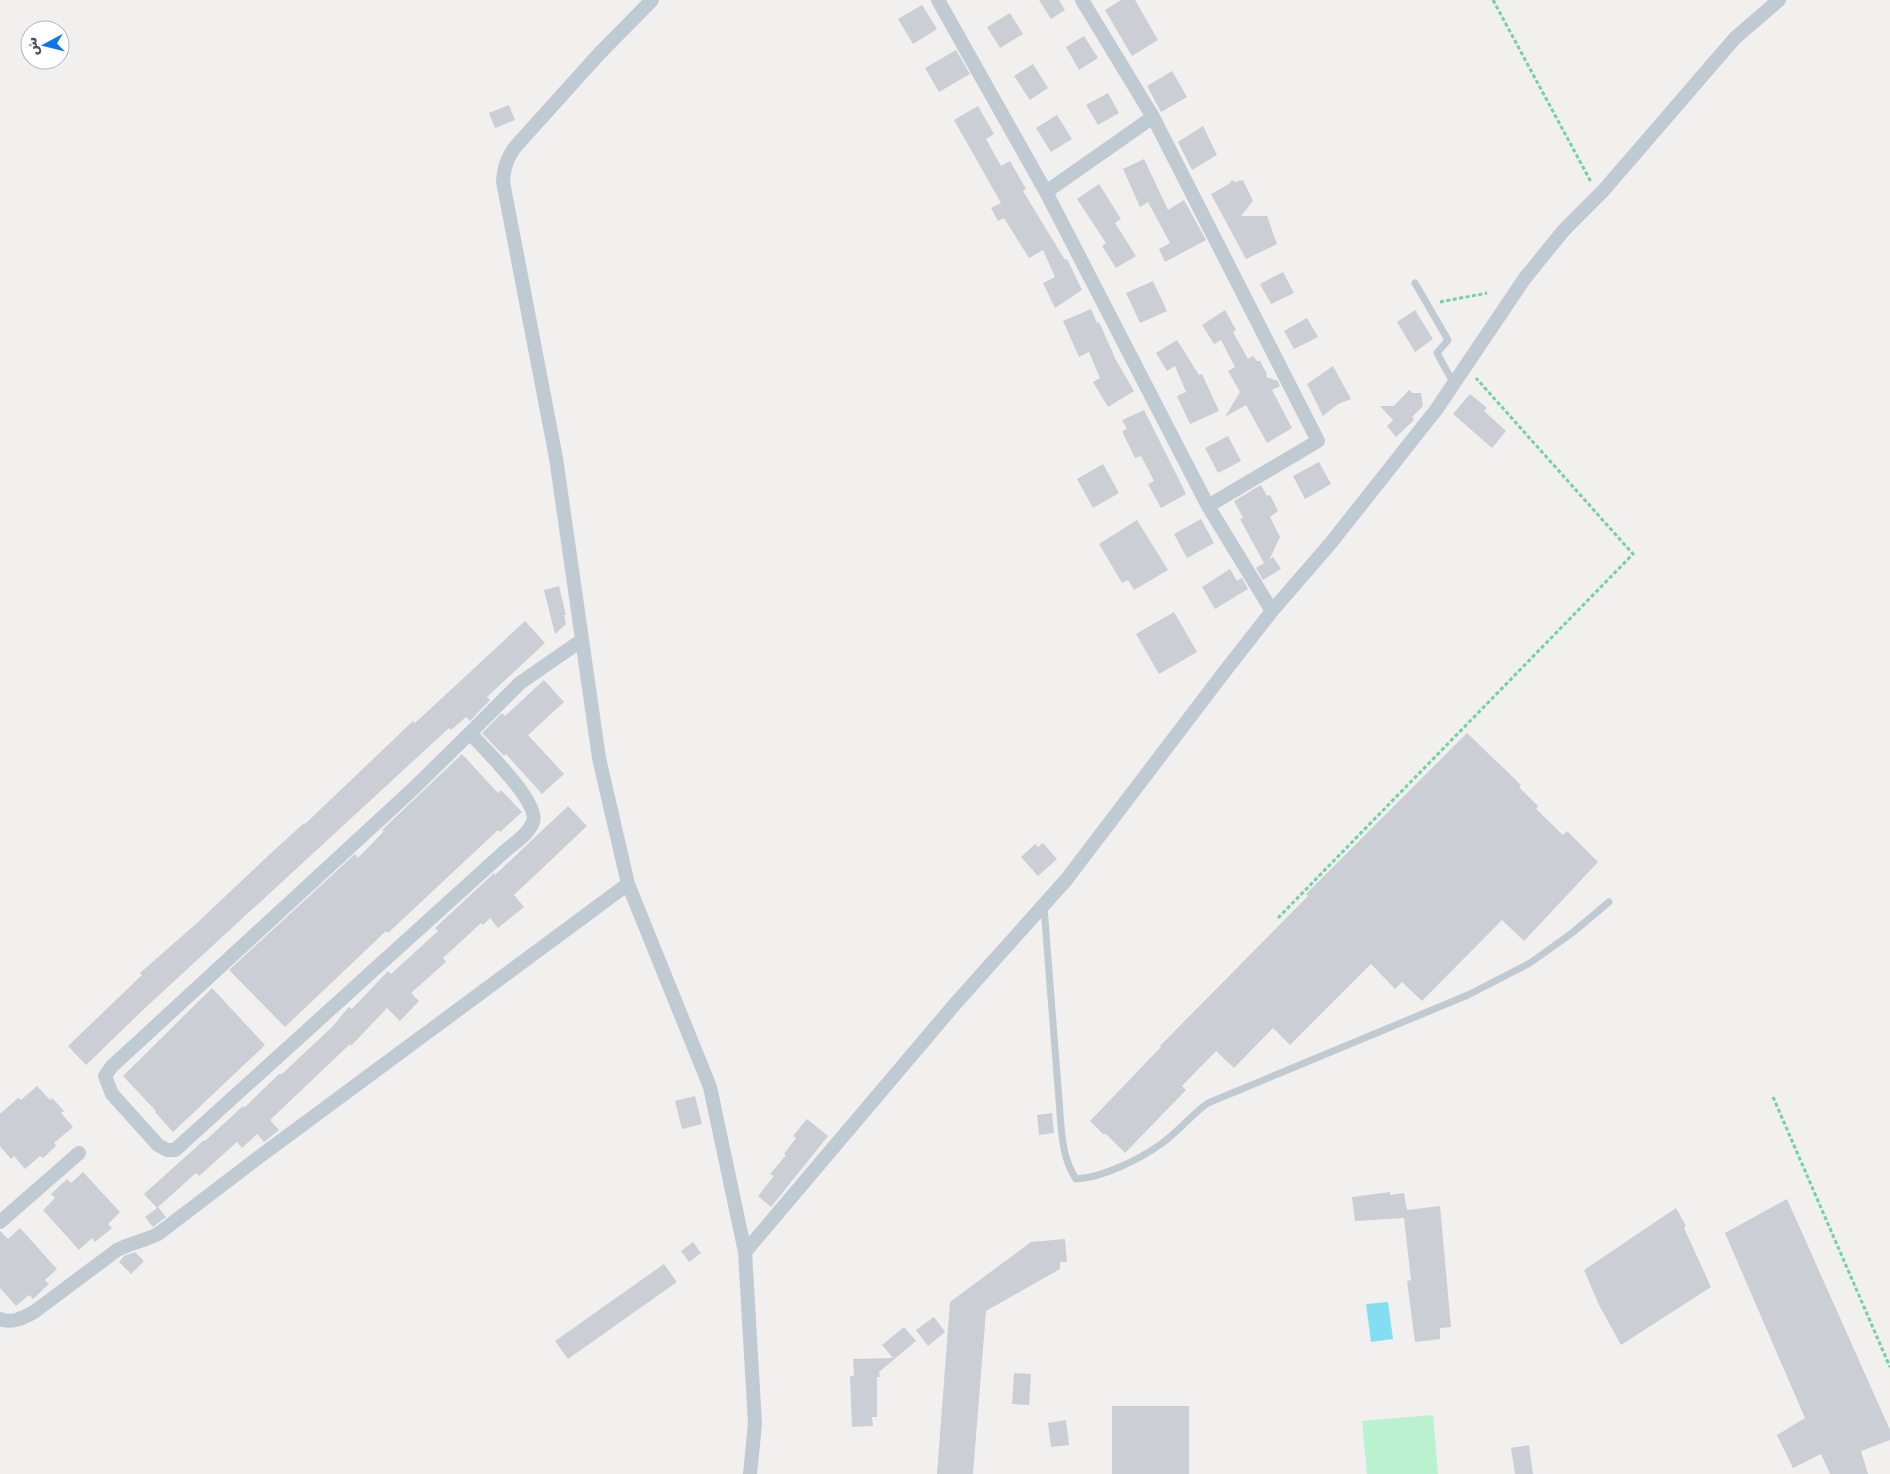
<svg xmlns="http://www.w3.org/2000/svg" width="1890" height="1474" font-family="'DejaVu Sans',Vazirmatn,sans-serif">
<rect width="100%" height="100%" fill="#f2efef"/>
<path fill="#baf2cf" d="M1433 1415 1438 1474H1367L1362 1421Z"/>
<path fill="#84def2" d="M1388 1302 1393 1339 1371 1342 1366 1304Z"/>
<path fill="#cbced4" d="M1039 0H1059L1065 10 1051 19Z
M1121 0H1135L1158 40 1132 56 1105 10Z
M922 5 937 29 913 44 898 19Z
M1010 13 1023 34 1000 48 987 27Z
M1084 36 1098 58 1079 70 1066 47Z
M956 50 970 74 939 92 925 68Z
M1033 64 1048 88 1030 100 1014 76Z
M1172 71 1187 97 1161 112 1147 86Z
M1108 93 1119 113 1098 125 1086 105Z
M509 105 515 120 495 128 489 113Z
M978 106 994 134 986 139 1001 166 1010 161 1026 189 1023 191 1065 260 1067 259 1082 290 1055 308 1043 283 1055 277 1043 250 1029 258 1004 218 998 221 991 208 1001 203 954 120Z
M1057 115 1072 139 1051 152 1036 128Z
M1203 126 1217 155 1192 170 1178 142Z
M1144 159 1168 210 1184 200 1206 240 1165 262 1159 249 1170 243 1148 202 1140 207 1123 169Z
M1232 180 1235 182 1243 180 1253 201 1241 216H1267L1277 244 1246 259 1211 194 1229 184Z
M1099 184 1121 219 1115 223 1136 256 1116 268 1102 246 1106 243 1077 199Z
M1283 272 1294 293 1271 304 1260 284Z
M1153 281 1167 311 1140 323 1126 293Z
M1091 309 1097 323 1099 322 1116 360 1134 391 1108 407 1093 382 1100 378 1089 352 1079 357 1063 321Z
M1225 310 1236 330 1233 332 1248 359 1253 356 1257 361H1260L1267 374 1266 377 1278 381 1280 386 1272 390 1292 428 1267 443 1246 405 1225 417 1240 392 1228 371 1235 367 1221 340 1214 344 1202 325Z
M1415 310 1433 339 1415 352 1397 322Z
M1307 318 1318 337 1294 349 1284 331Z
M1177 340 1199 375 1202 374 1219 411 1190 424 1177 396 1186 392 1175 366 1167 371 1156 353Z
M1333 366 1351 399 1338 404 1323 416 1307 384Z
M1409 390 1413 393H1421L1423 406 1412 417 1414 420 1396 437 1387 426 1393 420 1380 406H1394Z
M1470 394 1487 408 1484 411 1506 431 1492 448 1453 414Z
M1144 410 1186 494 1161 508 1148 484 1154 481 1141 456 1135 458 1122 431 1127 429 1122 420Z
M1228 436 1241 461 1218 473 1205 448Z
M1319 462 1331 484 1305 499 1293 476Z
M1103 464 1119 493 1093 508 1077 479Z
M1261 485 1267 496 1270 495 1278 511 1270 517 1280 537 1269 560 1273 557 1281 569 1263 580 1256 568 1264 563 1240 519 1243 518 1234 501Z
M1201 519 1214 543 1187 558 1174 534Z
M1137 520 1168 570 1134 590 1128 580 1122 583 1099 544Z
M1230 569 1237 581 1242 578 1248 589 1215 609 1202 587Z
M559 586 566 615H564L566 624 555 634 544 590Z
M1174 612 1197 652 1159 674 1136 634Z
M525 621 545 643 487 697 490 700 470 721 466 717 451 730 449 728 144 1009 86 1065 68 1046 142 975 140 973 197 923 270 854 304 823 305 824 413 721 415 723Z
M544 680 564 702 528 735 564 774 542 794 506 754 504 756 482 733 502 713 505 716Z
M1467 733 1521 785 1519 787 1538 806 1536 809 1563 835 1567 831 1598 862 1524 941 1502 920 1422 1001 1402 982 1395 989 1371 964 1290 1045 1273 1028 1234 1068 1216 1051 1182 1086 1186 1090 1125 1153 1105 1133 1104 1135 1090 1121 1161 1047 1160 1046 1308 896 1306 894Z
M462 754 498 793 501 790 522 812 500 832 498 830 388 933 386 931 285 1027 229 970 355 854 358 858 384 831 382 830Z
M568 806 587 826 514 895 524 907 498 928 490 918 483 925 481 923 443 958 446 962 411 993 419 1001 400 1021 387 1008 351 1046 350 1044 270 1120 279 1130 264 1142 257 1134 242 1148 237 1142 199 1176 196 1173 158 1207 166 1217 153 1227 145 1217 157 1208 144 1194 204 1140 205 1141 243 1106 244 1108 280 1073 281 1075 332 1027 349 1007 352 1009 388 971 391 974 438 931 435 928 494 873 495 875Z
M1043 843 1057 859 1038 876 1021 857 1035 844 1038 847Z
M212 988 265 1045 173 1132 155 1112 156 1111 123 1076Z
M37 1086 50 1100 52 1098 64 1111 61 1113 73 1127 54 1143 56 1146 43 1158 40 1156 25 1169 14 1156 11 1159 0 1146V1114L18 1098 21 1100Z
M695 1096 702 1124 682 1129 675 1101Z
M1052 1113 1054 1133 1039 1135 1037 1115Z
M807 1119 828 1136 771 1207 758 1196 774 1176 770 1174 786 1155 784 1154 796 1138 793 1136Z
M83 1172 120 1212 108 1224 112 1228 95 1242 92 1238 79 1250 43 1210 55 1198 51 1194 67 1179 71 1183Z
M1390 1192V1195L1404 1193 1407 1210 1440 1206 1451 1327 1440 1328V1339L1415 1342 1407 1281 1411 1280 1404 1218 1355 1221 1352 1197Z
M1787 1199 1890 1430V1440L1861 1451 1868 1474H1830L1821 1454 1793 1468 1777 1435 1805 1418 1725 1233Z
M1676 1208 1686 1226 1684 1228 1711 1287 1621 1345 1599 1305 1584 1270Z
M20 1228 57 1269 45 1280 49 1284 33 1299 29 1295 16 1306 0 1288V1231L8 1239Z
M1065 1239 1067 1262H1060V1269L986 1311 973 1474H937L950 1302 1031 1242Z
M693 1242 701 1253 689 1262 681 1251Z
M135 1252 144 1261 131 1274 119 1262 124 1256Z
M664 1264 677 1282 568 1359 555 1341Z
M934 1317 945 1332 928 1346 916 1330Z
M904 1327 916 1341 879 1372 880 1377H877V1417H872L873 1426 852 1427 850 1376H854L853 1359 893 1358 882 1345Z
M1014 1373 1031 1374 1029 1405 1012 1404Z
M1112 1406H1189V1474H1112Z
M1066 1420 1069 1445 1051 1447 1048 1423Z
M1529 1445 1533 1474H1515L1511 1448Z"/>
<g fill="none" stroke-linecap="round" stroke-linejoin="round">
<path stroke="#70d3a0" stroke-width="3" stroke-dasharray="4 2.5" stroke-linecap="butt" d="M1493 0 1591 182
M1440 302 1487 293
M1278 918 1633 554 1476 378
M1773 1097 1890 1367"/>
<path stroke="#bfcad2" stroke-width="7" d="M1415 283 1448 340 1437 353 1454 384
M1044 907 1061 1126C1063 1146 1065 1162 1076 1179 1102 1178 1140 1159 1161 1144 1178 1132 1191 1115 1208 1103L1468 995 1530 963 1572 933 1609 902"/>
<path stroke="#bfcad2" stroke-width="14" d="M652 0 599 54 516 146C507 158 504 167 503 182L556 458 599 758 628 884 710 1087 745 1252 755 1424 750 1474
M938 0 1046 192 1208 506 1272 611
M1082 0 1153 117 1318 441 1208 506
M1046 192 1153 117
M470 733C484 749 540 802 533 822 528 835 514 843 504 852L175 1150H167L158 1145 112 1094 105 1076 112 1066 121 1058 413 789Z
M470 733 520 683 582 640
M0 1222 79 1153
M745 1252 955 1004 1066 880 1225 671 1272 611 1330 544 1436 410 1525 278 1564 230 1603 191 1735 38 1779 0
M0 1319C12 1324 23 1318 34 1312L117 1250C130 1243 144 1241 158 1234L255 1160 628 884"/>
</g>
<g transform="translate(45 45) rotate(263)"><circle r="24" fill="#ffffff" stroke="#b5babf"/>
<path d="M0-4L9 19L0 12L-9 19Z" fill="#0c74ef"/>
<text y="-8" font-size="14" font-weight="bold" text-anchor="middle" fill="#46535e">ش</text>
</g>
</svg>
